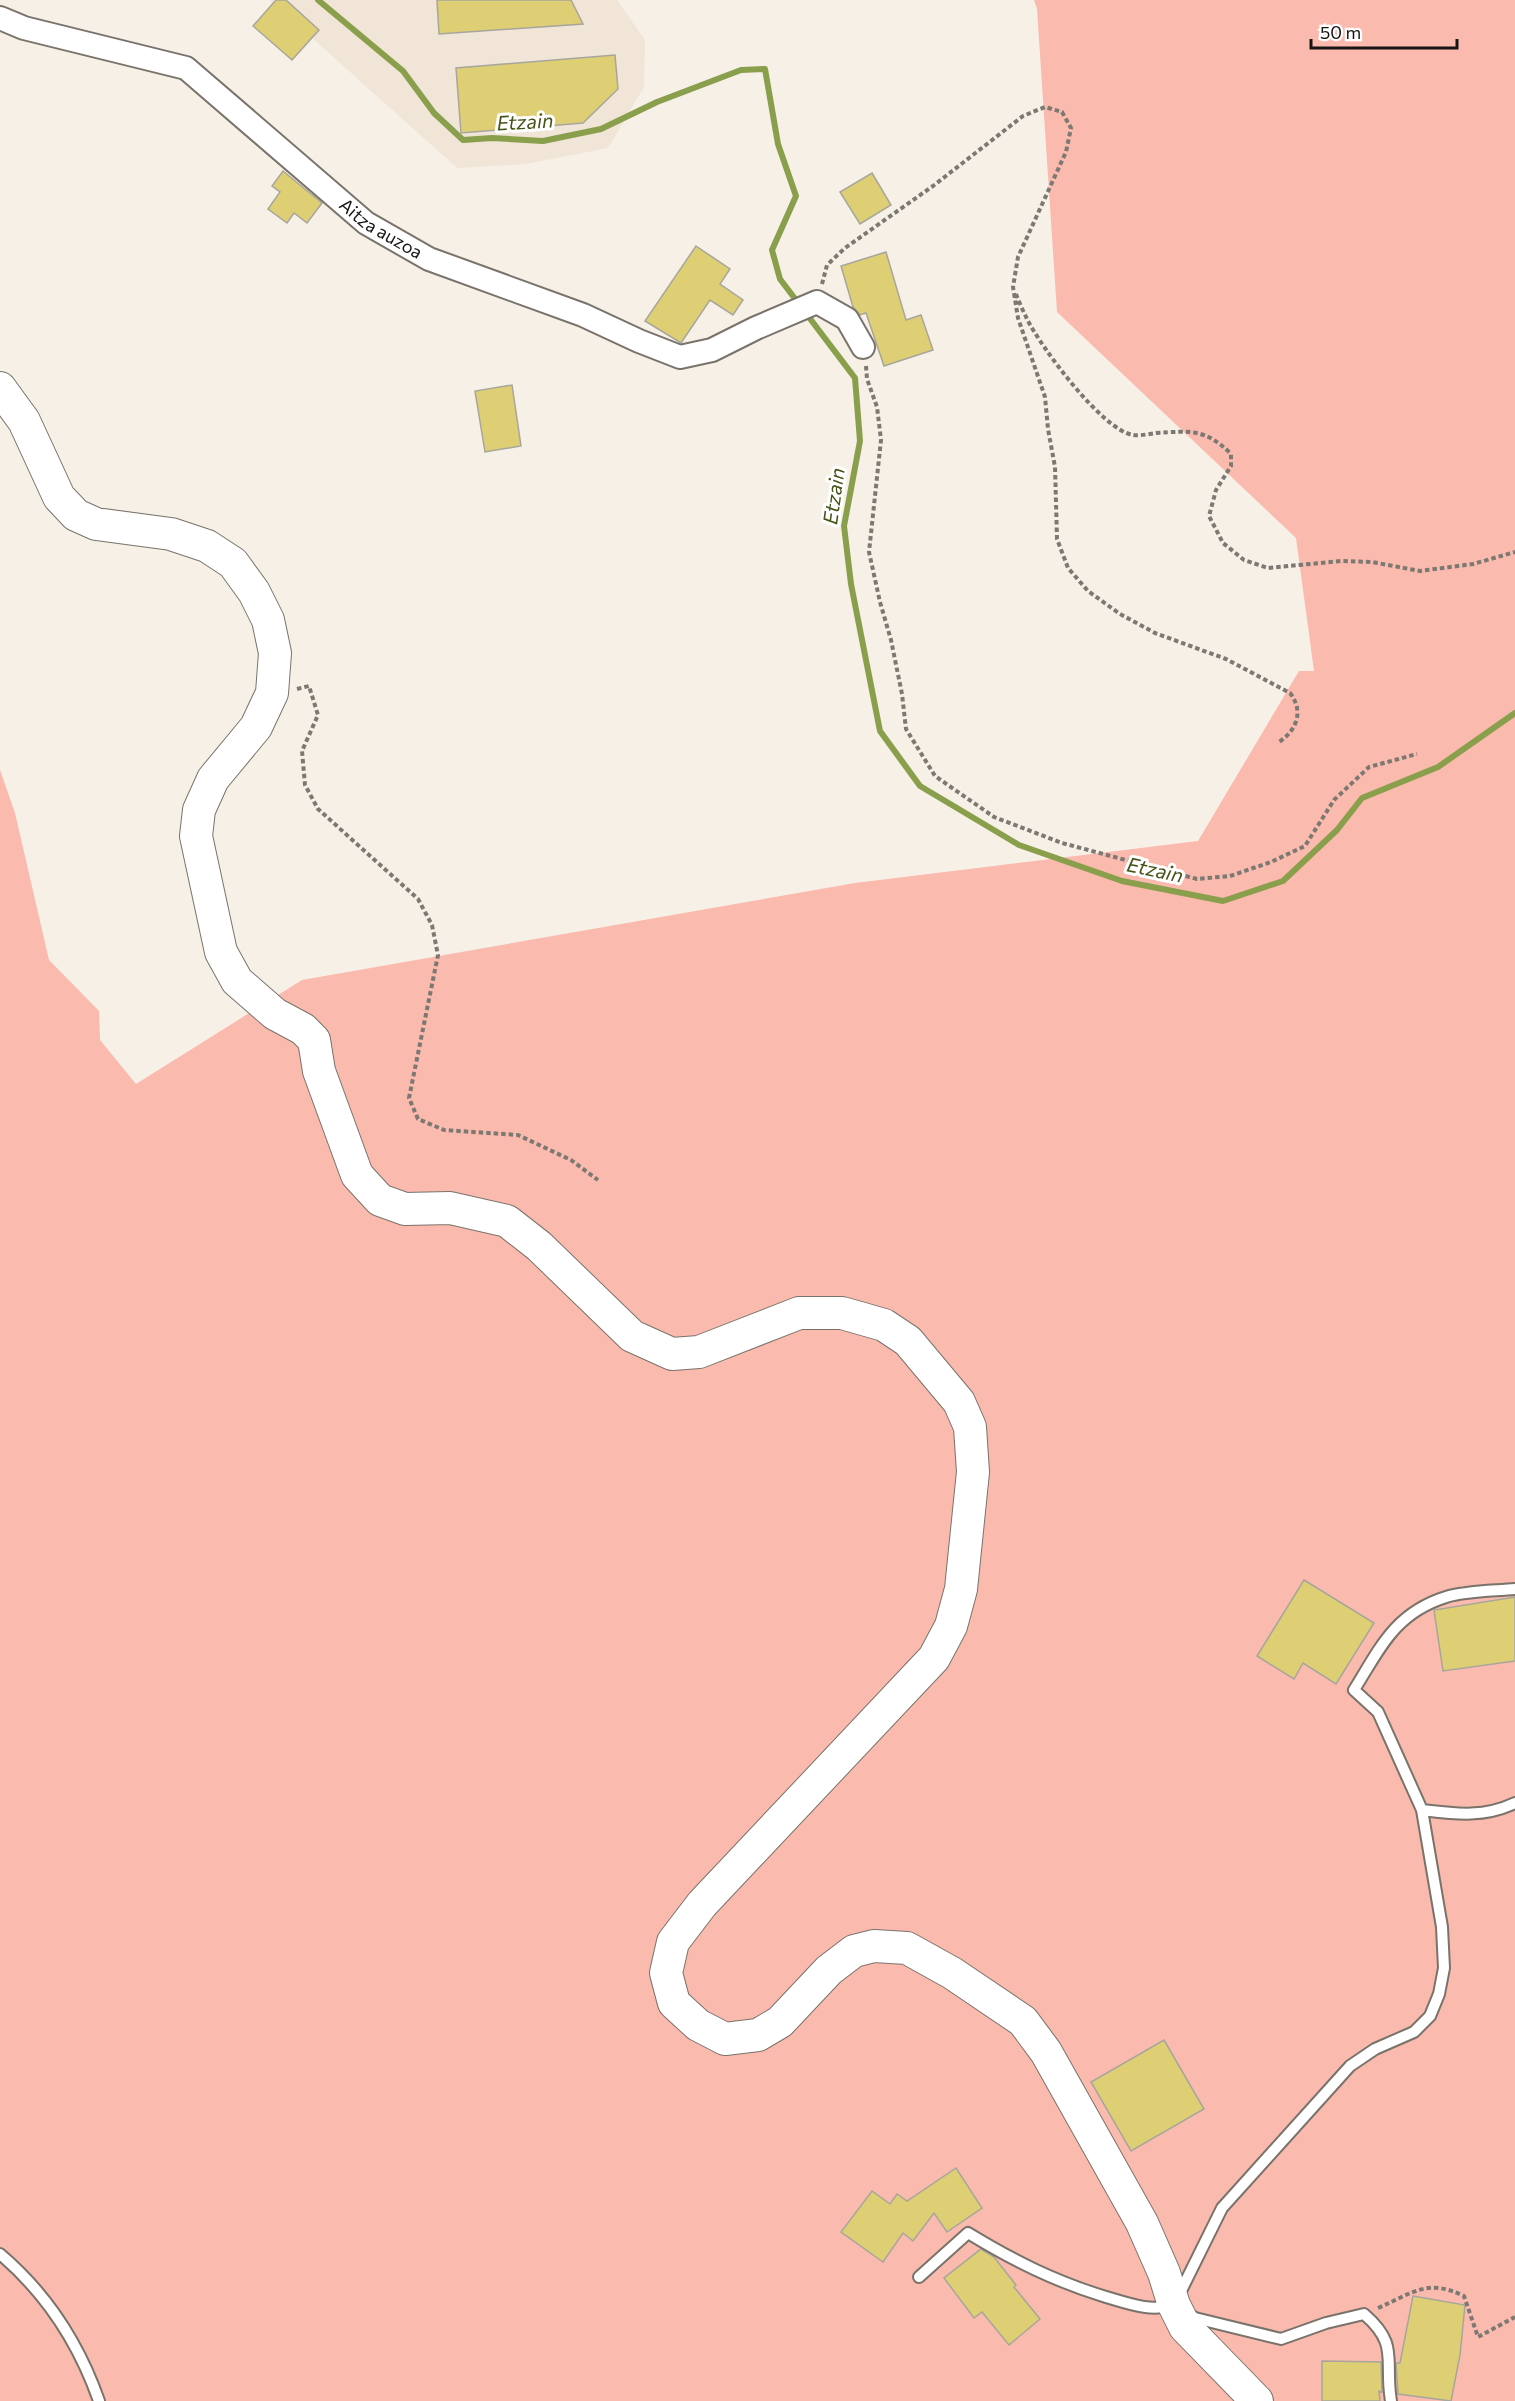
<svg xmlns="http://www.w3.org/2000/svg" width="1515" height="2401" font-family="Commissioner,sans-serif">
<rect width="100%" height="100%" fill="#f7f0e7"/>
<path fill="#f0e5d6" d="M270 0H617L645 40 644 87 608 148 526 164 457 168Z"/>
<path fill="#fbbaae" d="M1034 0H1515V2401H0V770L15 813 49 960 99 1011 100 1040 136 1084 302 980 855 883 1198 841 1299 671H1314L1296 538 1057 312 1037 9Z"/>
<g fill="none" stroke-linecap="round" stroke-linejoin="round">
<path stroke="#899f4c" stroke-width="6" d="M318 0 403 71 434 113 463 140 492 138 543 141 601 129 657 102 741 70 765 69 778 144 796 196 772 250 780 279 799 304
M805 312 855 378 860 441 844 526 851 584 880 731 920 786 1019 845 1122 881 1223 901 1283 881 1337 830 1362 798 1438 767 1515 713"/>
</g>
<path fill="#dece74" stroke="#a7a69c" stroke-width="1.5" d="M276 0H286L319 30 292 60 253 26Z
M437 0H571L583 24 439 34Z
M615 55 618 89 583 123 461 133 456 68Z
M283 171 322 203 307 223 294 213 287 223 268 209 280 192 272 186Z
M872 173 891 205 860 224 840 192Z
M696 246 730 269 720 284 743 300 733 315 710 300 681 343 645 321Z
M886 252 906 320 921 315 933 350 884 366 866 313 860 315 853 307 841 266Z
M512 385 521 446 485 452 475 391Z
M1304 1580 1374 1623 1336 1684 1303 1663 1294 1679 1257 1656Z
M1515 1597V1661L1443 1671 1434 1610Z
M1164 2040 1204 2109 1131 2151 1091 2082Z
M956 2168 982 2208 947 2232 934 2213 913 2241 903 2233 883 2262 841 2232 872 2191 890 2204 897 2194 907 2201Z
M981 2249 994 2257 1016 2285 1014 2287 1040 2319 1009 2345 982 2312 974 2318 944 2278Z
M1413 2296 1465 2305 1460 2355 1451 2401 1398 2394 1396 2363H1400Z
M1322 2361 1381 2362 1382 2392 1379 2391 1380 2401H1322Z"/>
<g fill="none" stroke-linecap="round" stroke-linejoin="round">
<defs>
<path id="lane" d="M1422 1810C1456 1814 1483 1818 1515 1803
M0 2254C46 2293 79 2344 99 2401
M919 2277 968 2233C1014 2261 1054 2281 1106 2297 1130 2304 1150 2312 1174 2305L1222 2208 1350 2066 1375 2049 1414 2032 1430 2016 1439 1994 1444 1968 1442 1927 1422 1810 1378 1712 1354 1690C1380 1648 1395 1613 1446 1597 1465 1591 1494 1591 1515 1589
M1187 2313 1195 2318 1281 2339 1326 2323 1364 2314C1400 2345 1384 2360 1391 2401"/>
<g id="street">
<path id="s1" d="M0 18 24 28 186 68 366 223 429 259 583 315 639 341 680 357 712 350 756 328 817 302 847 319 863 347"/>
</g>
<path id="secondary" d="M0 388 24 421 59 497 76 515 96 524 171 534 207 546 233 563 254 592 268 620 275 653 272 693 256 727 213 779 199 810 196 836 221 952 237 981 275 1014 303 1029 314 1040 319 1071 357 1175 380 1200 405 1209 450 1208 507 1221 539 1246 632 1336 672 1354 699 1352 799 1313H842L884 1325 908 1341 959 1402 970 1427 973 1472 961 1589 951 1626 934 1658 702 1904 673 1942 666 1973 674 2003 698 2025 725 2039 758 2035 780 2022 829 1970 854 1951 874 1946 907 1948 952 1973 1023 2021 1046 2052 1142 2223 1164 2273 1174 2305 1185 2327 1257 2401"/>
</defs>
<use href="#lane" stroke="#79736b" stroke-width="14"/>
<use href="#street" stroke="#79736b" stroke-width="26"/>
<use href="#secondary" stroke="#79736b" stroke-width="34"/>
<path stroke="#7c7872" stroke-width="4" stroke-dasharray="4.5 3" stroke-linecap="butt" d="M822 284 827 265 845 248 933 186 1023 116 1045 107 1062 112 1071 128 1066 152 1018 257 1013 287 1018 318 1045 397 1048 429 1055 467 1057 539 1068 568 1088 591 1120 614 1155 633 1226 659 1290 693C1304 711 1297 730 1279 742
M1016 294C1019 302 1023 311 1027 319 1041 347 1102 430 1133 435 1140 436 1149 434 1156 433 1190 431 1205 428 1231 454V466L1216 490 1209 516 1223 543 1244 560 1268 568 1341 561 1372 562 1420 571 1473 564 1515 552
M866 366 867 379 877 407 881 440 869 552 880 602 891 640 902 694 906 729 935 776 994 817 1062 843 1197 879 1230 876 1271 862 1305 846 1334 800 1369 767 1417 754
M297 689 309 686 318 715 302 751 305 785 318 809 418 899 432 925 438 955 409 1098 418 1119 444 1130 518 1135 571 1160 598 1180
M1378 2308C1413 2293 1427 2278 1464 2296L1478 2337 1515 2317"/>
<use href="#lane" stroke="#fff" stroke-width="10"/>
<use href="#street" stroke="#fff" stroke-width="22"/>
<use href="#secondary" stroke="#fff" stroke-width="32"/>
</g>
<g text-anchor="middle" stroke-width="6" stroke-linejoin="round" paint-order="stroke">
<g font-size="18" fill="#171512" stroke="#fefffe">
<text dy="6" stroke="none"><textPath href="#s1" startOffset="446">Aitza auzoa</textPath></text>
</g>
<g font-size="20" font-style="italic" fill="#455317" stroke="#fefffe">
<text transform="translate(525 122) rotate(-3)" y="7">Etzain</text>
<text transform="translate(834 496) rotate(-82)" y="7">Etzain</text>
<text transform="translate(1155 870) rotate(12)" y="7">Etzain</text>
</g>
</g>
<path d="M1311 39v9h146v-9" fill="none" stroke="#171512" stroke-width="3"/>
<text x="1320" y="39" font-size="18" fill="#171512" stroke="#fefffe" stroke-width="4.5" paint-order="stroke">50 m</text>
</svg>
